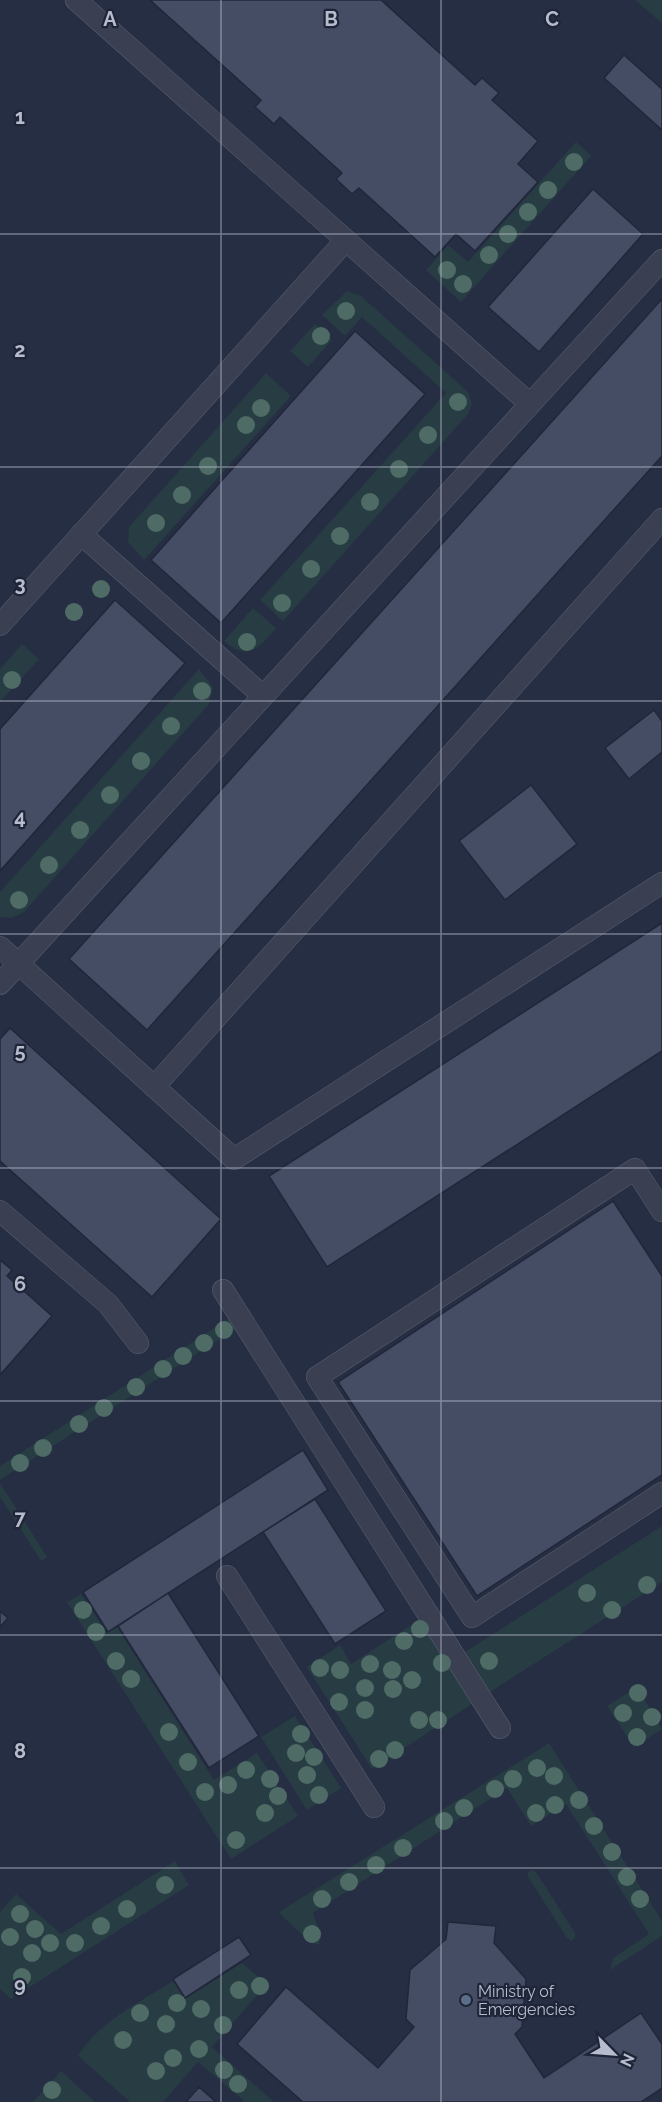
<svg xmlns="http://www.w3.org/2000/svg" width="662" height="2102" font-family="Raleway,sans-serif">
<rect width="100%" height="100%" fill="#262e43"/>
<path fill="#283c44" d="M635 0H662V23Z
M576 142 591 156 461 302 426 270 448 245 468 262Z
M347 291 361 296 468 392 472 404 468 414 283 621 260 600 446 393 362 317 345 336 322 315Z
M315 324 332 340 308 367 290 351Z
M266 373 291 396 144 560 128 542 129 527Z
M253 608 276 628C259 648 248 662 224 641Z
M22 644 39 659 0 702V669Z
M199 669 213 687 209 704 24 912 12 918 0 917V892Z
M230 1318 237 1328 0 1480V1466Z
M0 1483 47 1557 41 1561 0 1497Z
M662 1526V1582L490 1692 465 1652Z
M81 1594 107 1633 117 1627 214 1780 257 1753 298 1816 231 1859 67 1602Z
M419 1620 472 1704 372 1769 307 1667 340 1645 351 1664Z
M637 1687 662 1729 634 1747 607 1706Z
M295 1716 341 1788 307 1810 261 1737Z
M549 1743 662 1921V1936L610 1970 613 1958 649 1934 566 1804 531 1826 507 1788 313 1913 321 1937 319 1945 311 1943 282 1916 279 1912Z
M175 1861 189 1885 11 1999 0 1989V1912L16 1894 61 1934Z
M532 1870 536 1872 575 1933V1938L571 1941 567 1938 528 1877V1872Z
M242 1963 267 1984 212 2047 274 2102H245L198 2062 163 2102H130L78 2056C98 2022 140 2002 173 1981L185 1999Z
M61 2071 95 2102H33Z"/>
<path fill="#454d65" stroke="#21273a" stroke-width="1.5" d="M150 0H381L475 85 482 78 499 93 492 100 538 141 518 164 538 182 475 251 456 234 435 257 359 188 352 194 336 179 342 173 280 117 274 124 255 107 261 100Z
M624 55 662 89V130L604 78Z
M593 189 643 234 539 352 488 307Z
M662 299V456L147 1030 69 959Z
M355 331 425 394 221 623 151 560Z
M115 600 185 663 0 871V729Z
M654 710 662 721V752L629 779 605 748Z
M531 785 577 844 505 900 459 841Z
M662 923V1051L327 1267 269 1176Z
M10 1028 221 1219 152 1297 0 1161V1039Z
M613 1201 662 1276V1475L477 1596 338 1382Z
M0 1260 12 1270 7 1276 52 1316 0 1375Z
M303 1450 328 1490 108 1632 83 1592Z
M315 1499 386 1611 335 1644 263 1532Z
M168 1593 259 1736 209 1768 118 1626Z
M0 1611 8 1618 0 1627Z
M448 1922 496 1926 494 1943 526 1979 522 2027 515 2034 544 2078 641 2013 662 2044V2088L641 2102H303L237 2044 286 1987 378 2068 414 2027 406 2019 410 1970 446 1939Z
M239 1937 251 1955 185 1998 173 1979Z
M199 2087 216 2102H186Z"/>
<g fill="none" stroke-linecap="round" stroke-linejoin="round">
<defs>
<path id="service" d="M76 0 530 404
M81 534 263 696
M0 625 346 240
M0 947 234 1159 662 883
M0 984 662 260
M154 1087 662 519
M0 1211 108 1304 138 1343
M662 1211 635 1169 317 1377 472 1617 662 1493
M223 1290 500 1728
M227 1576 374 1807"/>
</defs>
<use href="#service" stroke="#585e70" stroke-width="22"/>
<use href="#service" stroke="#3a4052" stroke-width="21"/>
</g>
<g fill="#4e6c65">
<circle cx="574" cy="162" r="9"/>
<circle cx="548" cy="190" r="9"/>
<circle cx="528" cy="212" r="9"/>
<circle cx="508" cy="234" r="9"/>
<circle cx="489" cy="255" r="9"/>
<circle cx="447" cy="270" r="9"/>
<circle cx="463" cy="284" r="9"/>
<circle cx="346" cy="311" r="9"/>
<circle cx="321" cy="336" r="9"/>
<circle cx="458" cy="402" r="9"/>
<circle cx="261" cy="408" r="9"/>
<circle cx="246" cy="425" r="9"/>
<circle cx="428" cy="435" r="9"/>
<circle cx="208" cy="466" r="9"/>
<circle cx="399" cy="469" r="9"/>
<circle cx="182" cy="495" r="9"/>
<circle cx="370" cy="502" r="9"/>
<circle cx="156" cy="523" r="9"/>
<circle cx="340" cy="536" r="9"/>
<circle cx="311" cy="569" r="9"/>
<circle cx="101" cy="589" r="9"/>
<circle cx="282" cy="603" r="9"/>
<circle cx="74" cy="612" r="9"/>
<circle cx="247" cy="642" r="9"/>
<circle cx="12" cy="680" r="9"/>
<circle cx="202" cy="691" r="9"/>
<circle cx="171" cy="726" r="9"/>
<circle cx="141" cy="761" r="9"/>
<circle cx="110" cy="795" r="9"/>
<circle cx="80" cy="830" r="9"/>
<circle cx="49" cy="865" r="9"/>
<circle cx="19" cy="900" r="9"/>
<circle cx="224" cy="1330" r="9"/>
<circle cx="204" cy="1343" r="9"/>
<circle cx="183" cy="1356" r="9"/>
<circle cx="163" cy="1369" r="9"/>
<circle cx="136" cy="1387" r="9"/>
<circle cx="104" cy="1408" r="9"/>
<circle cx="79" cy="1424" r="9"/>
<circle cx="43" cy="1448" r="9"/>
<circle cx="20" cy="1463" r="9"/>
<circle cx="647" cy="1585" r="9"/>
<circle cx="587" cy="1593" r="9"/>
<circle cx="83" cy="1610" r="9"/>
<circle cx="612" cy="1610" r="9"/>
<circle cx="420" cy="1629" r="9"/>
<circle cx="96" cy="1632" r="9"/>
<circle cx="404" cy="1641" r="9"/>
<circle cx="116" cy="1661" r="9"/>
<circle cx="489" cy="1661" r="9"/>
<circle cx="442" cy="1663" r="9"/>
<circle cx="370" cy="1664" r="9"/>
<circle cx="320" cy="1668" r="9"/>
<circle cx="340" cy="1670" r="9"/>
<circle cx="392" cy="1670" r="9"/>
<circle cx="131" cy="1679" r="9"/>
<circle cx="412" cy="1680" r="9"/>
<circle cx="365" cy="1688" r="9"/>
<circle cx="393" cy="1689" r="9"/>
<circle cx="638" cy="1693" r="9"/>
<circle cx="339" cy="1702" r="9"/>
<circle cx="365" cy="1710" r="9"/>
<circle cx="623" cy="1713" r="9"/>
<circle cx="652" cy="1717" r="9"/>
<circle cx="419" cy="1720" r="9"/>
<circle cx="438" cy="1720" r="9"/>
<circle cx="169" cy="1732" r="9"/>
<circle cx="301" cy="1734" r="9"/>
<circle cx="637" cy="1737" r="9"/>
<circle cx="395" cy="1750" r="9"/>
<circle cx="296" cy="1753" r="9"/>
<circle cx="314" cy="1757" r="9"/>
<circle cx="379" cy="1759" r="9"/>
<circle cx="188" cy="1762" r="9"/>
<circle cx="537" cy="1768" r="9"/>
<circle cx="246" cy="1770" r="9"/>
<circle cx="307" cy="1775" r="9"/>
<circle cx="554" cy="1776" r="9"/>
<circle cx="270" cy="1779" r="9"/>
<circle cx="513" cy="1779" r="9"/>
<circle cx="228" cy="1785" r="9"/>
<circle cx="495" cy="1789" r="9"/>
<circle cx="205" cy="1792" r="9"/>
<circle cx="319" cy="1795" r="9"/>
<circle cx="278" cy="1796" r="9"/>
<circle cx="579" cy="1800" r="9"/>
<circle cx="555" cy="1805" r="9"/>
<circle cx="464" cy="1808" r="9"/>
<circle cx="265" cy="1813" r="9"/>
<circle cx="536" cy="1813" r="9"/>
<circle cx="444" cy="1821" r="9"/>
<circle cx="594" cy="1826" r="9"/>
<circle cx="236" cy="1840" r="9"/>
<circle cx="403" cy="1848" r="9"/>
<circle cx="612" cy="1852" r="9"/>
<circle cx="376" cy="1865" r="9"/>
<circle cx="627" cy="1877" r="9"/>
<circle cx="349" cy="1882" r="9"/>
<circle cx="165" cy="1885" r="9"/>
<circle cx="322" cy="1899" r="9"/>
<circle cx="640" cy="1899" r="9"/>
<circle cx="127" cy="1909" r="9"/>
<circle cx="20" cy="1914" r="9"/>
<circle cx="101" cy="1926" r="9"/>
<circle cx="35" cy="1929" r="9"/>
<circle cx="312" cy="1934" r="9"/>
<circle cx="10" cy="1937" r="9"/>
<circle cx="50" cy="1943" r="9"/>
<circle cx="75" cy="1943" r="9"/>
<circle cx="32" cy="1953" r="9"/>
<circle cx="22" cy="1977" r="9"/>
<circle cx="260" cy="1986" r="9"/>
<circle cx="239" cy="1990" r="9"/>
<circle cx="177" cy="2003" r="9"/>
<circle cx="201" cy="2009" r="9"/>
<circle cx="140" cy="2013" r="9"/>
<circle cx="166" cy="2024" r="9"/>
<circle cx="223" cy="2025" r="9"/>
<circle cx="123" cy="2040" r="9"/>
<circle cx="199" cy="2049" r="9"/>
<circle cx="173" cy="2058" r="9"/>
<circle cx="224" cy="2070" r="9"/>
<circle cx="156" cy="2071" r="9"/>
<circle cx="238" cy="2084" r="9"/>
<circle cx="52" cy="2090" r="9"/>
</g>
<path fill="none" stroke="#b7bccc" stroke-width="1.5" stroke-opacity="0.55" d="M221 0V2102M441 0V2102M0 234H662M0 467H662M0 701H662M0 934H662M0 1168H662M0 1401H662M0 1635H662M0 1868H662"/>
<circle fill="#5c6f8a" stroke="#1f2538" stroke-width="2" cx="466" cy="2000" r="6"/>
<g text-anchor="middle" stroke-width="4.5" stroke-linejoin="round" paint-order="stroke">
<g font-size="16" fill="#b7bccc" stroke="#1f2538" text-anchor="start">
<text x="478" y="1997">Ministry of<tspan x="478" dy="18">Emergencies</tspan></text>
</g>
</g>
<g font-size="20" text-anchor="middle" font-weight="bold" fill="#b7bccc" stroke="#1f2538" stroke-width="4.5" stroke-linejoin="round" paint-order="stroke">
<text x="110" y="26">A</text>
<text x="331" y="26">B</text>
<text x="552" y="26">C</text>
<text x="20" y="124">1</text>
<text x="20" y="357">2</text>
<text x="20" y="591">3</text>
<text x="20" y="824">4</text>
<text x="20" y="1058">5</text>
<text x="20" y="1291">6</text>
<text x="20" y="1525">7</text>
<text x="20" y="1758">8</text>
<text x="20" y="1992">9</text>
</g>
<g transform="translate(614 2054) rotate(115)" stroke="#1f2538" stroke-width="4.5" paint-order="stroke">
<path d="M0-4.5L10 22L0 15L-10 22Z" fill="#b7bccc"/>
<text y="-9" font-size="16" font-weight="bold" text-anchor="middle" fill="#b7bccc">N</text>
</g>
</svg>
